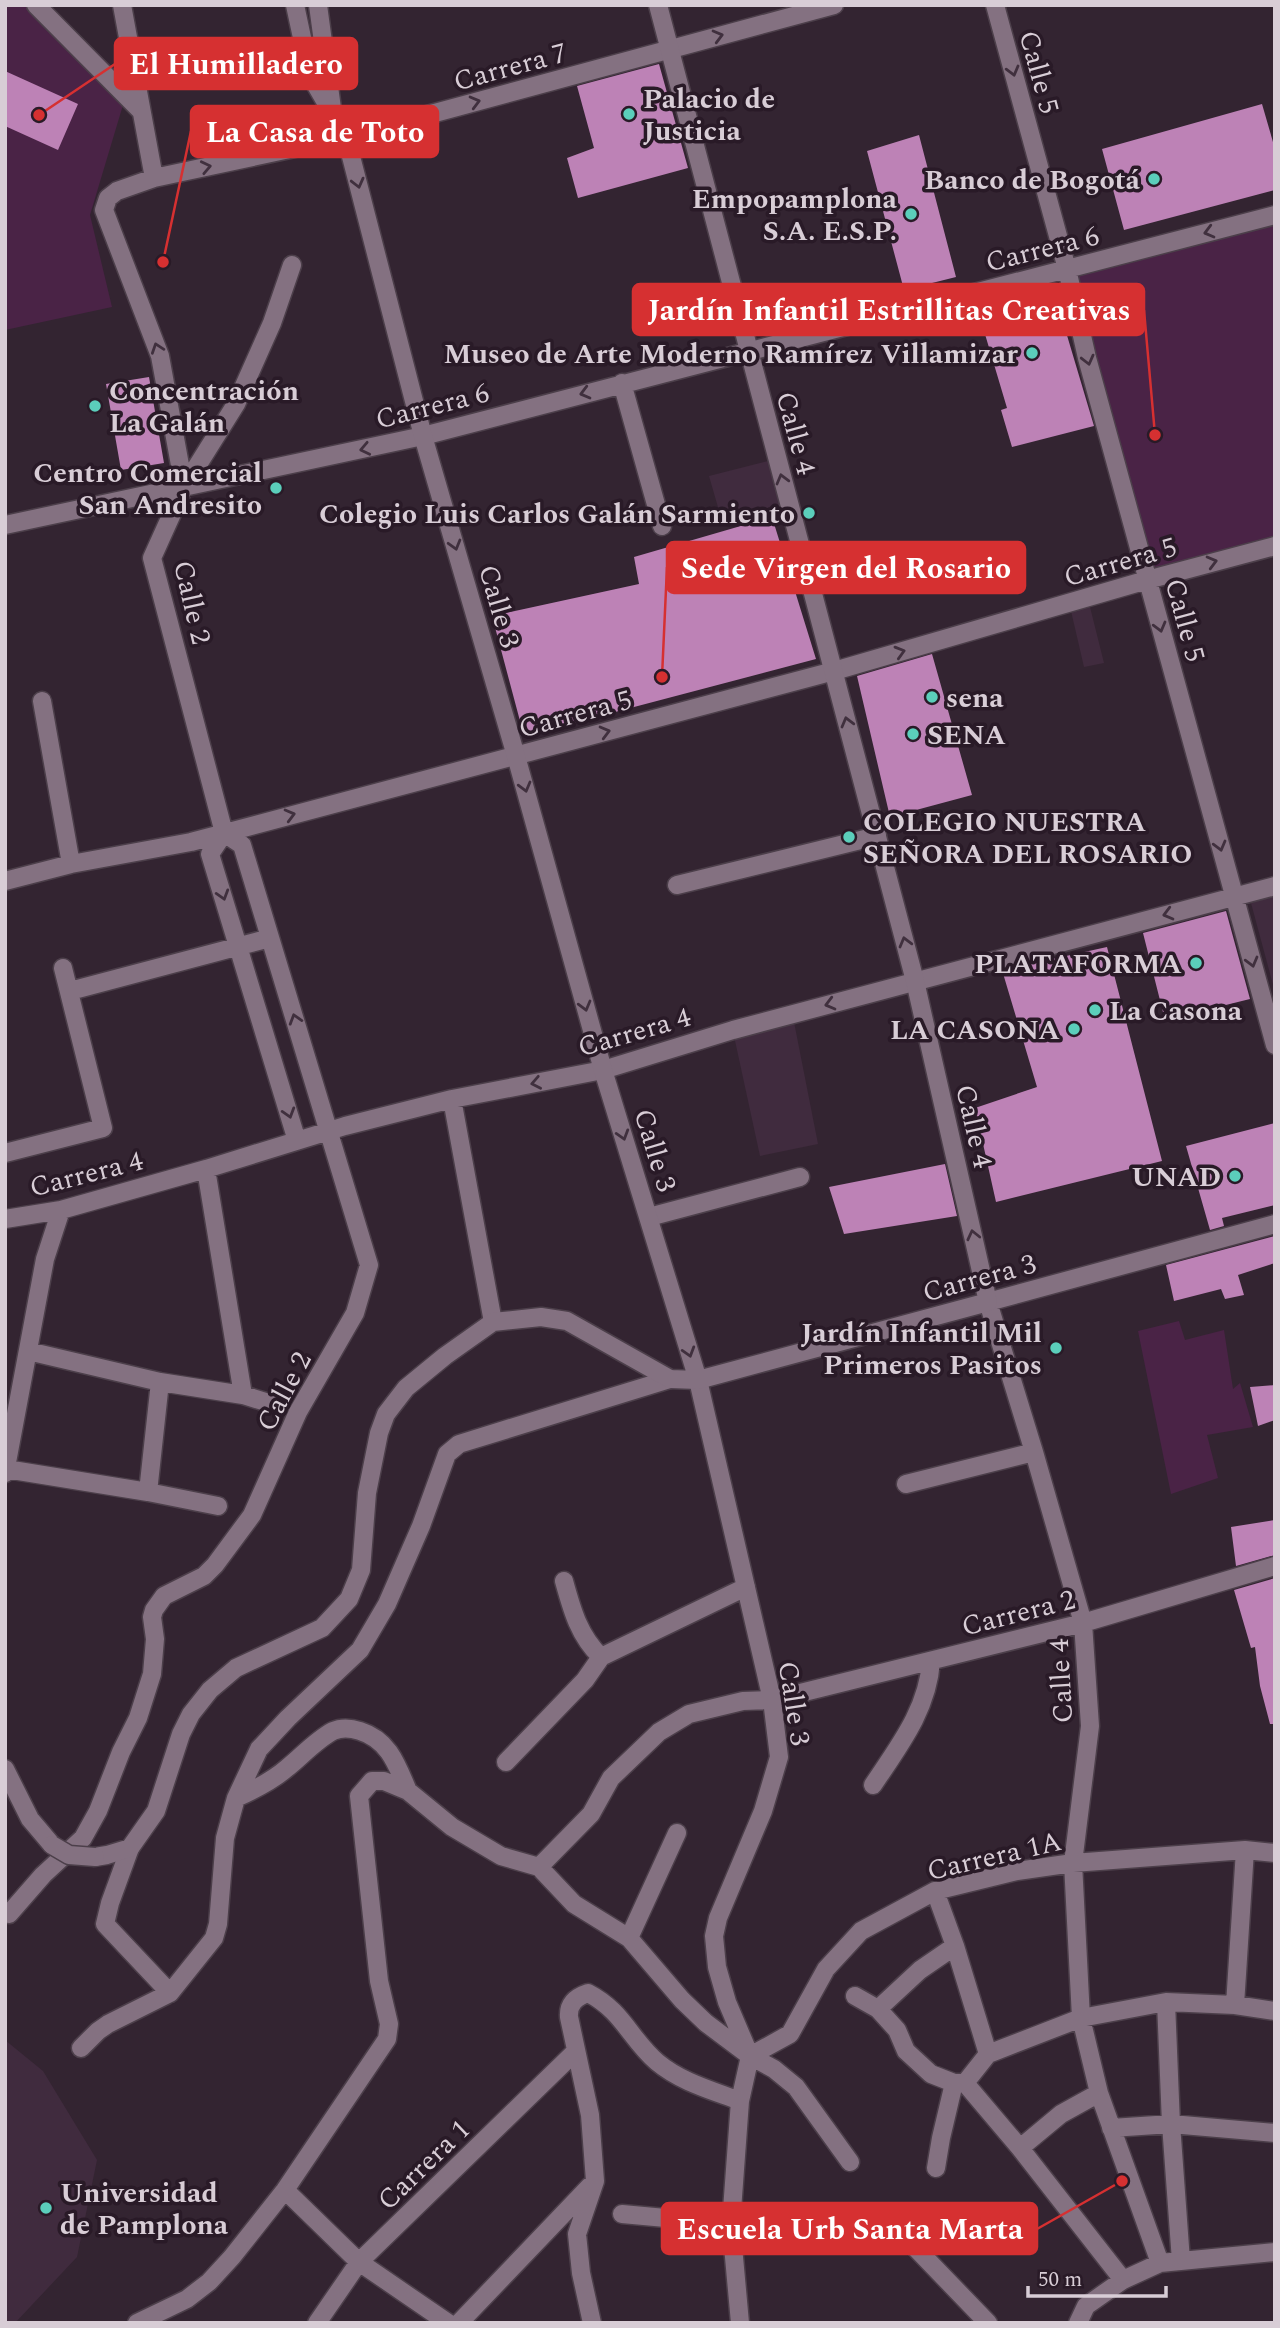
<svg xmlns="http://www.w3.org/2000/svg" width="1280" height="2328" font-family="Spectral,serif">
<rect width="100%" height="100%" fill="#332431"/>
<path fill="#402b3e" d="M768 461 781 505 722 521 709 476Z
M1090 607 1104 663 1084 667 1071 611Z
M1275 896V992L1251 903Z
M794 1022 818 1144 760 1156 734 1036Z
M5 2040 43 2071 97 2160 77 2257 15 2323H5Z"/>
<path fill="#4a2346" d="M5 5H26L123 105 90 215 112 307 5 330Z
M1275 216V547L1147 580 1067 269Z
M1179 1321 1185 1340 1224 1330 1233 1389 1240 1383 1253 1427 1207 1435 1218 1478 1171 1494 1138 1331Z"/>
<path fill="#bd82b6" d="M659 64 688 168 578 198 567 158 594 148 577 86Z
M5 71 78 104 58 150 5 126Z
M1262 104 1275 149V190L1124 230 1102 149Z
M919 135 956 277 904 290 867 151Z
M1052 285 1094 426 1012 447 1001 410 1007 408 976 304Z
M149 377 164 463 121 470 106 384Z
M772 517 816 659 524 736 492 616 639 584 634 557Z
M932 654 972 795 890 817 857 676Z
M1226 911 1250 999 1165 1020 1143 933Z
M1107 947 1162 1161 996 1202 975 1108 1037 1087 1002 970Z
M1275 1123V1205L1222 1218 1224 1226 1210 1230 1186 1146Z
M945 1164 957 1216 844 1234 829 1187Z
M1275 1236V1263L1238 1275 1244 1295 1225 1299 1221 1289 1174 1301 1166 1265Z
M1275 1385V1420L1258 1426 1250 1387Z
M1275 1520V1555L1236 1566 1231 1527Z
M1275 1578V1724H1270L1260 1686 1255 1647 1251 1648 1234 1590Z"/>
<g fill="none" stroke-linecap="round" stroke-linejoin="round">
<defs>
<path id="street" d="M36 5 141 111
M122 5 154 178
M318 5 333 116
M995 5 1067 269 1087 358 1275 1045
M622 383 662 526
M184 487 160 356 104 210 108 198 117 191 154 178 346 137 834 5
M5 525 423 436 1275 215
M42 701 71 864
M224 833 210 854 297 1141
M5 881 71 864 191 842 834 671 1147 580 1275 546
M677 885 877 836
M70 991 270 938
M452 1099 493 1322
M5 1153 103 1128 63 968
M206 1169 243 1395
M649 1217 800 1177
M5 1219 61 1210 206 1169 345 1126 452 1099 603 1070 733 1030 1275 886
M28 1351 160 1382 243 1395 269 1403
M698 1380 772 1700 779 1757 763 1811 718 1918 714 1936 717 1967 727 2002 750 2056 740 2101 731 2224 740 2323
M6 1469 148 1492 218 1506
M5 1473 45 1259 61 1210
M906 1484 1034 1452
M148 1492 160 1382
M564 1581C572 1610 579 1636 601 1657
M506 1762 585 1680 601 1657 746 1587
M873 1785C899 1746 928 1709 931 1661
M236 1798 259 1749 288 1718 360 1650 387 1604 421 1526 447 1454 459 1444 670 1379
M130 1848 110 1903 105 1924 170 1993
M539 1867 591 1814 611 1778 659 1732 689 1714 743 1701 772 1700 1083 1623 1275 1566
M935 1891 955 1946 988 2054
M9 1914 43 1875 83 1838 98 1811 121 1752 138 1718 152 1674 155 1639 152 1617 154 1610 164 1596 204 1576 215 1565 252 1515 298 1412 355 1313 369 1265 242 845 224 833 152 558 184 487 236 404 272 323 292 265
M629 1938 677 1833
M855 1996 878 2009 897 2030 906 2051 931 2074 954 2083
M1166 2002 1171 2124 1181 2261
M1235 2005 1245 1850
M878 2009 920 1970 955 1946
M81 2048 98 2031 108 2024 170 1993 214 1938 218 1924 225 1838 236 1798C254 1790 272 1781 287 1768 302 1756 316 1740 333 1731 342 1727 351 1728 360 1731 389 1740 397 1765 408 1791
M750 2056 790 2034 826 1969 861 1931 935 1891 1017 1871 1073 1863 1245 1850 1275 1853
M965 2083 1020 2148 1123 2280
M1111 2128 1171 2124 1275 2133
M1020 2148 1061 2114 1099 2093
M936 2168 941 2138 954 2083H965L988 2054 1081 2018 1166 2002 1235 2005 1275 2011
M285 2190 359 2262 448 2323
M622 2214 731 2224
M908 2240 988 2323
M1160 2263 1099 2093 1081 2018 1073 1863 1090 1726 1083 1623 1034 1452 988 1302 1275 1224
M137 2323 187 2299 209 2282 232 2257 285 2190 387 2039 389 2024 379 1981 359 1796 372 1781H384L408 1791 452 1827 501 1856 539 1867 574 1904 629 1938 682 2000 706 2023 750 2056 774 2069 796 2087 850 2162
M317 2323 359 2262 576 2051
M459 2323 590 2186
M592 2323 581 2273 577 2234 595 2181 590 2115 569 2017C568 2004 576 1997 588 1993 623 2011 630 2039 657 2062 681 2082 711 2090 740 2101
M1078 2323 1086 2306 1123 2280 1160 2263 1275 2252"/>
<path id="secondary" d="M295 5 310 75 346 137 423 436 516 756 603 1070 698 1380
M5 1769 30 1819 52 1845
M95 1857 107 1855 130 1848 156 1811 181 1734 191 1714 210 1690 236 1668 322 1628 349 1599 361 1570 367 1493 379 1433 386 1414 406 1388 445 1356 493 1322 541 1317 567 1321 670 1379 698 1380 988 1302 915 981 658 5"/>
</defs>
<use href="#street" stroke="#4c3f4a" stroke-width="21"/>
<use href="#secondary" stroke="#4c3f4a" stroke-width="21"/>
<use href="#street" stroke="#847181" stroke-width="18"/>
<use href="#secondary" stroke="#847181" stroke-width="18"/>
<defs>
<path id="secondary-bridge" d="M52 1845 69 1855 95 1857"/>
</defs>
<use href="#secondary-bridge" stroke="#4c3f4a" stroke-width="21" stroke-linecap="butt"/>
<use href="#secondary-bridge" stroke="#847181" stroke-width="18"/>
</g>
<defs><path id="oneway-chevron" d="M-2-3.5L2.5 0L-2 3.5" fill="none" stroke-width="1.6" stroke-linecap="round" stroke-linejoin="round" transform="scale(1.75)"/></defs>
<g stroke="#40303e">
<use href="#oneway-chevron" transform="translate(718 36) rotate(-15)"/>
<use href="#oneway-chevron" transform="translate(1013 71) rotate(75)"/>
<use href="#oneway-chevron" transform="translate(475 102) rotate(-15)"/>
<use href="#oneway-chevron" transform="translate(206 167) rotate(-12)"/>
<use href="#oneway-chevron" transform="translate(358 183) rotate(76)"/>
<use href="#oneway-chevron" transform="translate(1209 232) rotate(165)"/>
<use href="#oneway-chevron" transform="translate(157 348) rotate(-109)"/>
<use href="#oneway-chevron" transform="translate(1088 360) rotate(76)"/>
<use href="#oneway-chevron" transform="translate(585 393) rotate(165)"/>
<use href="#oneway-chevron" transform="translate(365 449) rotate(168)"/>
<use href="#oneway-chevron" transform="translate(782 479) rotate(-105)"/>
<use href="#oneway-chevron" transform="translate(455 545) rotate(74)"/>
<use href="#oneway-chevron" transform="translate(1212 562) rotate(-15)"/>
<use href="#oneway-chevron" transform="translate(1160 627) rotate(75)"/>
<use href="#oneway-chevron" transform="translate(900 652) rotate(-16)"/>
<use href="#oneway-chevron" transform="translate(847 722) rotate(-105)"/>
<use href="#oneway-chevron" transform="translate(605 732) rotate(-15)"/>
<use href="#oneway-chevron" transform="translate(525 787) rotate(75)"/>
<use href="#oneway-chevron" transform="translate(290 815) rotate(-15)"/>
<use href="#oneway-chevron" transform="translate(1220 846) rotate(75)"/>
<use href="#oneway-chevron" transform="translate(223 895) rotate(73)"/>
<use href="#oneway-chevron" transform="translate(1168 914) rotate(165)"/>
<use href="#oneway-chevron" transform="translate(905 942) rotate(-105)"/>
<use href="#oneway-chevron" transform="translate(1252 962) rotate(75)"/>
<use href="#oneway-chevron" transform="translate(830 1004) rotate(165)"/>
<use href="#oneway-chevron" transform="translate(585 1006) rotate(75)"/>
<use href="#oneway-chevron" transform="translate(295 1019) rotate(-107)"/>
<use href="#oneway-chevron" transform="translate(536 1083) rotate(169)"/>
<use href="#oneway-chevron" transform="translate(289 1113) rotate(73)"/>
<use href="#oneway-chevron" transform="translate(623 1135) rotate(73)"/>
<use href="#oneway-chevron" transform="translate(973 1235) rotate(-103)"/>
<use href="#oneway-chevron" transform="translate(689 1352) rotate(73)"/>
</g>
<g fill="#5bcebb" stroke="#291a27" stroke-width="2.5">
<circle cx="629" cy="114" r="7"/>
<circle cx="1154" cy="179" r="7"/>
<circle cx="911" cy="214" r="7"/>
<circle cx="1032" cy="353" r="7"/>
<circle cx="95" cy="406" r="7"/>
<circle cx="276" cy="488" r="7"/>
<circle cx="809" cy="513" r="7"/>
<circle cx="932" cy="697" r="7"/>
<circle cx="913" cy="734" r="7"/>
<circle cx="849" cy="837" r="7"/>
<circle cx="1196" cy="963" r="7"/>
<circle cx="1095" cy="1010" r="7"/>
<circle cx="1074" cy="1029" r="7"/>
<circle cx="1235" cy="1176" r="7"/>
<circle cx="1056" cy="1348" r="7"/>
<circle cx="46" cy="2208" r="7"/>
</g>
<g text-anchor="middle" stroke-width="7" stroke-linejoin="round" paint-order="stroke">
<g font-size="28" fill="#d8cdd6" stroke="#291a27">
<text transform="translate(510 66) rotate(-15)" y="10">Carrera 7</text>
<text transform="translate(1040 72) rotate(75)" y="10">Calle 5</text>
<text transform="translate(1042 248) rotate(-14)" y="10">Carrera 6</text>
<text transform="translate(432 405) rotate(-14)" y="10">Carrera 6</text>
<text transform="translate(797 433) rotate(75)" y="10">Calle 4</text>
<text transform="translate(1120 561) rotate(-16)" y="10">Carrera 5</text>
<text transform="translate(193 602) rotate(77)" y="10">Calle 2</text>
<text transform="translate(500 606) rotate(74)" y="10">Calle 3</text>
<text transform="translate(1186 620) rotate(75)" y="10">Calle 5</text>
<text transform="translate(575 713) rotate(-15)" y="10">Carrera 5</text>
<text transform="translate(634 1031) rotate(-16)" y="10">Carrera 4</text>
<text transform="translate(975 1126) rotate(77)" y="10">Calle 4</text>
<text transform="translate(656 1150) rotate(73)" y="10">Calle 3</text>
<text transform="translate(86 1173) rotate(-14)" y="10">Carrera 4</text>
<text transform="translate(979 1277) rotate(-15)" y="10">Carrera 3</text>
<text transform="translate(283 1391) rotate(-62)" y="10">Calle 2</text>
<text transform="translate(1018 1612) rotate(-14)" y="10">Carrera 2</text>
<text transform="translate(1060 1681) rotate(-93)" y="10">Calle 4</text>
<text transform="translate(795 1703) rotate(81)" y="10">Calle 3</text>
<text transform="translate(994 1855) rotate(-13)" y="10">Carrera 1A</text>
<text transform="translate(423 2164) rotate(-44)" y="10">Carrera 1</text>
</g>
<g font-size="28" font-weight="bold" fill="#d8cdd6" stroke="#291a27" text-anchor="end">
<text x="643" y="108" text-anchor="start">Palacio de<tspan x="643" dy="32">Justicia</tspan></text>
<text x="1140" y="189">Banco de Bogotá</text>
<text x="897" y="208">Empopamplona<tspan x="897" dy="32">S.A. E.S.P.</tspan></text>
<text x="1018" y="363">Museo de Arte Moderno Ramírez Villamizar</text>
<text x="109" y="400" text-anchor="start">Concentración<tspan x="109" dy="32">La Galán</tspan></text>
<text x="262" y="482">Centro Comercial<tspan x="262" dy="32">San Andresito</tspan></text>
<text x="795" y="523">Colegio Luis Carlos Galán Sarmiento</text>
<text x="946" y="707" text-anchor="start">sena</text>
<text x="927" y="744" text-anchor="start">SENA</text>
<text x="863" y="831" text-anchor="start">COLEGIO NUESTRA<tspan x="863" dy="32">SEÑORA DEL ROSARIO</tspan></text>
<text x="1182" y="973">PLATAFORMA</text>
<text x="1109" y="1020" text-anchor="start">La Casona</text>
<text x="1060" y="1039">LA CASONA</text>
<text x="1221" y="1186">UNAD</text>
<text x="1042" y="1342">Jardín Infantil Mil<tspan x="1042" dy="32">Primeros Pasitos</tspan></text>
<text x="60" y="2202" text-anchor="start">Universidad<tspan x="60" dy="32">de Pamplona</tspan></text>
</g>
</g>
<path fill="none" stroke="#d63031" stroke-width="2.5" d="M39 115L115 64M163 262L191 131M1155 435L1144 310M662 677L667 567M1122 2181L1037 2229"/>
<g fill="#d63031" stroke="#291a27" stroke-width="2.5">
<circle cx="39" cy="115" r="7"/>
<circle cx="163" cy="262" r="7"/>
<circle cx="1155" cy="435" r="7"/>
<circle cx="662" cy="677" r="7"/>
<circle cx="1122" cy="2181" r="7"/>
</g>
<g fill="#d63031" stroke="#d63031" stroke-width="2.5">
<rect x="115" y="38" width="242" height="51" rx="7"/>
<rect x="191" y="106" width="247" height="51" rx="7"/>
<rect x="633" y="284" width="511" height="51" rx="7"/>
<rect x="667" y="542" width="358" height="51" rx="7"/>
<rect x="662" y="2203" width="375" height="51" rx="7"/>
</g>
<g font-size="30" text-anchor="middle" font-weight="bold" fill="#fff">
<text x="236" y="74">El Humilladero</text>
<text x="315" y="142">La Casa de Toto</text>
<text x="889" y="320">Jardín Infantil Estrillitas Creativas</text>
<text x="846" y="578">Sede Virgen del Rosario</text>
<text x="850" y="2239">Escuela Urb Santa Marta</text>
</g>
<rect width="1280" height="2328" fill="none" stroke="#d8cdd6" stroke-width="14"/>
<path d="M1028 2286v10h138v-10" fill="none" stroke="#d8cdd6" stroke-width="3.5"/>
<text x="1038" y="2286" font-size="21" fill="#d8cdd6" stroke="#291a27" stroke-width="5" paint-order="stroke">50 m</text>
</svg>
